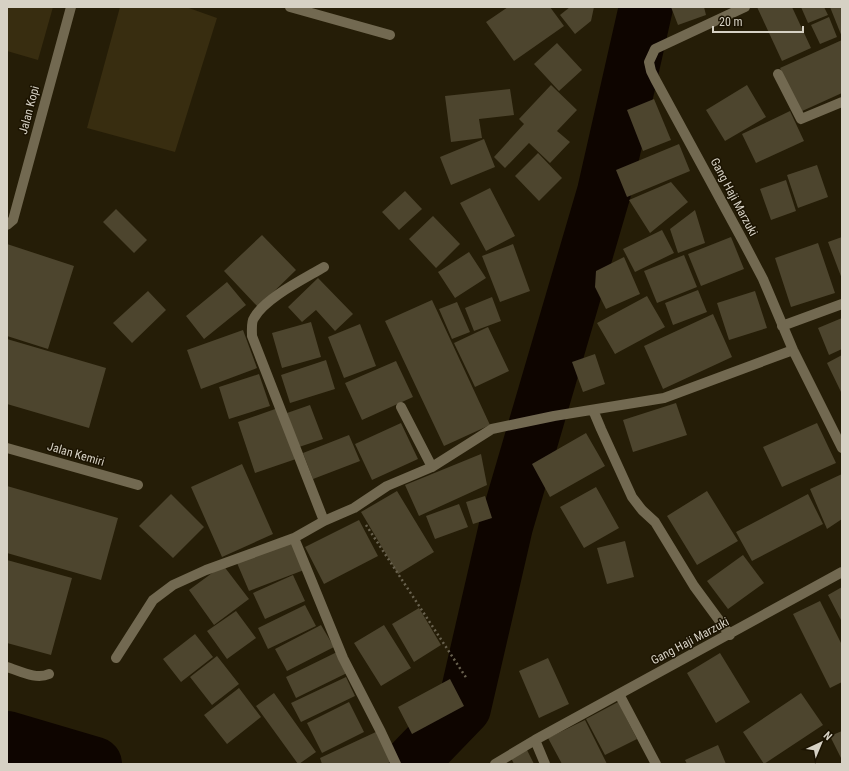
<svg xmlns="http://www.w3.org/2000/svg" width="849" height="771" font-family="'Roboto Condensed',sans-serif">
<rect width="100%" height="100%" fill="#251d07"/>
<path fill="#382d10" d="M7 7H53L38 60 7 51Z
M120 7H186L217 18 175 152 87 128Z"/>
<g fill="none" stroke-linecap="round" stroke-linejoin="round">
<path stroke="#0e0500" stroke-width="54" d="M7 738 95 764
M410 764 464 708 506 526 604 192 646 7"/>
</g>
<path fill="#4d452e" d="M508 7H550L564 26 514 61 486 22Z
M570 7H594L591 21 575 34 560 15Z
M671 7H704L706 15 678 25Z
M757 7H792L811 48 782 61Z
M801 7H824L828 15 808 23Z
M830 7H842V37Z
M829 17 837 37 820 44 811 25Z
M842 40V93L800 112 780 68Z
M557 43 582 70 559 91 534 64Z
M551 85 577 110 557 131 570 142 550 163 529 143 505 168 494 157 524 124 519 119Z
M747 85 766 117 725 141 706 110Z
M510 89 514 115 479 119 482 138 451 142 445 96Z
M654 99 671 140 643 151 627 110Z
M790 111 804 141 756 163 742 134Z
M484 139 495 167 451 185 440 157Z
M679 144 690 171 627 197 616 170Z
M538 153 562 178 539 201 515 176Z
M817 165 828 197 798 208 787 175Z
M786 180 796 211 771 220 760 189Z
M671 182 688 202 650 233 629 200Z
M490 188 515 236 486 251 460 203Z
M405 191 422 209 399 230 382 212Z
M116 209 147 240 134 253 103 222Z
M695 210 705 243 678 253 670 229Z
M433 216 460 244 436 268 409 239Z
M662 230 674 253 635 272 623 249Z
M262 235 296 270 258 307 224 271Z
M731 237 744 269 701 286 688 254Z
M842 237V279L828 242Z
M818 243 835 293 791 307 775 258Z
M7 244 74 266 48 349 7 336Z
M513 244 530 291 500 302 482 256Z
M469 252 486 278 455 298 438 272Z
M684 255 697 287 657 303 644 271Z
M624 257 640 294 606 309 595 287 596 271Z
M318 278 353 314 335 331 316 310 302 322 288 307Z
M227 282 246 305 204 339 186 316Z
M698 290 707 312 673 325 665 303Z
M148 291 166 310 132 343 113 323Z
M755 291 767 328 729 340 717 303Z
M647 296 665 327 615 354 597 323Z
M492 297 501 321 474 331 465 308Z
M432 300 490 425 444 446 385 321Z
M457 302 470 332 452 339 439 309Z
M713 314 732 357 663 389 644 346Z
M842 318V349L829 355 818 328Z
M311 322 321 357 282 368 272 333Z
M360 324 376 366 344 378 328 337Z
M488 327 509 371 475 387 454 343Z
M243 330 257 368 201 389 187 350Z
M7 339 106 368 89 428 7 404Z
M595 354 605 384 583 392 572 362Z
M842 355V394L827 363Z
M326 360 335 389 290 403 281 375Z
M396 361 413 397 362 420 345 383Z
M259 374 270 406 229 419 219 387Z
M676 403 687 435 633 452 623 420Z
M310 405 323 439 299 447 287 413Z
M278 408 296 459 255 473 238 422Z
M401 423 418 459 372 480 355 444Z
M817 423 836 463 782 487 763 447Z
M586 433 605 466 550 497 532 464Z
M349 435 360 461 313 479 303 453Z
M481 454 487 485 419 516 405 485Z
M242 464 273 534 222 557 191 487Z
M842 474V519L827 529 810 489Z
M7 486 118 518 101 580 7 553Z
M596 487 619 528 584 548 560 507Z
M397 491 434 552 398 574 361 512Z
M707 491 738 541 697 565 667 516Z
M171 494 204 527 173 558 139 526Z
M808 494 823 524 752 561 736 532Z
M485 496 492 518 473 524 466 502Z
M459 504 468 527 435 539 426 516Z
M359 520 378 556 324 584 305 547Z
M625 541 634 577 607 584 597 548Z
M292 542 304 570 249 591 237 563Z
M743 555 764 583 728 609 707 581Z
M7 560 72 578 51 655 7 643Z
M223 565 249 599 214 625 189 590Z
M293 575 305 601 265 619 253 593Z
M842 587V622L828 595Z
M820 601 842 645V682L830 688 793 614Z
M305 605 316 626 268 649 258 628Z
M419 608 441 645 414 662 392 624Z
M236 611 256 638 227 659 207 631Z
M321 625 334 647 287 671 275 649Z
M384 625 411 668 381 686 354 643Z
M195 634 213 657 181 682 163 659Z
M337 652 347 673 296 698 286 677Z
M720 653 750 702 716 723 687 673Z
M217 656 239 684 212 705 190 677Z
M548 658 569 704 539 718 519 671Z
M346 677 355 696 301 722 291 703Z
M450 679 464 706 412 734 398 707Z
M239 688 261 717 227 744 204 715Z
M274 693 316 752 299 764H298L256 706Z
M801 693 823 725 764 764 743 732Z
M349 702 364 732 322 753 307 723Z
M618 702 637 739 605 755 586 719Z
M585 720 607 764H562L548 738Z
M378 731 393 761 386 764H322L320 758Z
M842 731V760L830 736Z
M718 745 726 764H687L685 760Z
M526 748 534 764H514L510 756Z"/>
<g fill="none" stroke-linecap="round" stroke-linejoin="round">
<path stroke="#69624f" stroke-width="2.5" stroke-dasharray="2 3" stroke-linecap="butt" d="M366 525 467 679"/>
<path stroke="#726951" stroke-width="10" d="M290 7 390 35
M745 7 655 49 649 62 651 71 655 79 743 241 763 279 793 350 842 448
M778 74 801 119 842 102
M7 225 13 220 71 7
M782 326 842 304
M401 407 432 467
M593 410 601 429 632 497 642 510 655 522 694 586 730 635
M7 448 138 485
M324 521 252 336C252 331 251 322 254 318 265 298 304 279 324 267
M116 658 153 600 173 585 206 570 294 538
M7 667C20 671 36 680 49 674
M619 694 656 764
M535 740 545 764
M396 764 381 732 343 658 294 538 324 521 354 508 387 486 432 467 492 429 554 416 664 398 793 350
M495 764 535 740 842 572"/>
</g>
<g text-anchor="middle" stroke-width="3" stroke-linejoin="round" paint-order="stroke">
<g font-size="12" fill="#d6d1c4" stroke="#1b1301">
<text transform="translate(29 110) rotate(-75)" y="4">Jalan Kopi</text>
<text transform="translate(734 197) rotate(62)" y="4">Gang Haji Marzuki</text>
<text transform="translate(76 454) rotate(16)" y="4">Jalan Kemiri</text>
<text transform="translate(690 641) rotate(-28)" y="4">Gang Haji Marzuki</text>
</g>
</g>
<rect width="849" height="771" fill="none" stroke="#d6d1c4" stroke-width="16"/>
<g transform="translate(821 743) rotate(44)" stroke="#1b1301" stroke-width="3" paint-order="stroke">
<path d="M0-3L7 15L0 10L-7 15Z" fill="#d6d1c4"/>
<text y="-6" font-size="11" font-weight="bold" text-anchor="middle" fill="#d6d1c4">N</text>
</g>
<path d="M713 26v6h90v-6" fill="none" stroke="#d6d1c4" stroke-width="2"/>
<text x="719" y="26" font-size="12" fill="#d6d1c4" stroke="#1b1301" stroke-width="3" paint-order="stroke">20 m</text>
</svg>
